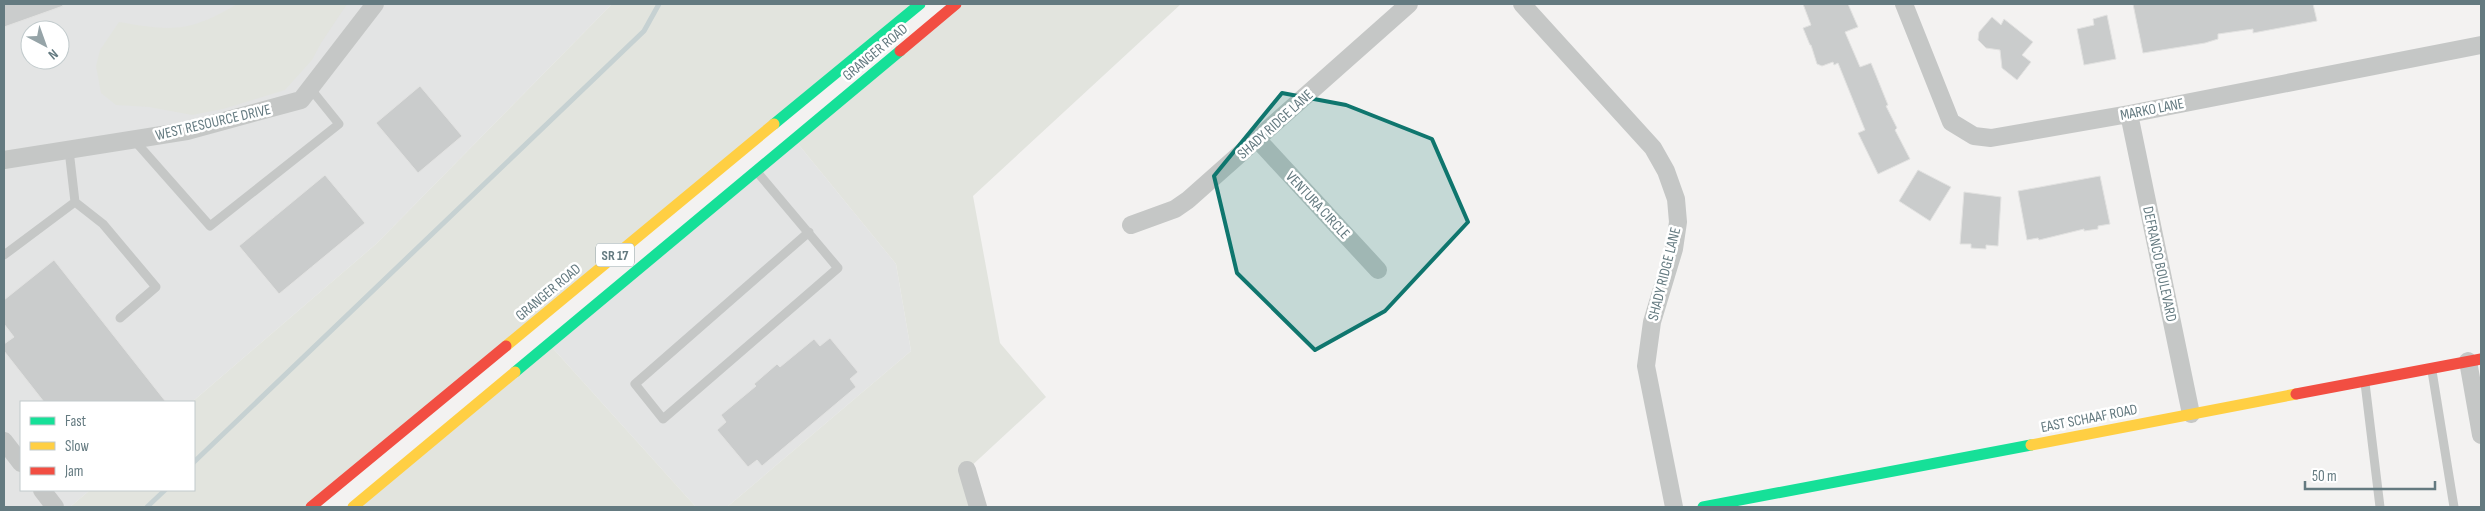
<svg xmlns="http://www.w3.org/2000/svg" width="2485" height="511" font-family="'Sofia Sans Condensed',sans-serif">
<rect width="100%" height="100%" fill="#f3f2f1"/>
<path fill="#e3e4e4" fill-rule="evenodd" d="M4 4H612L376 244 192 402H21V490H90L70 507H4ZM30 30H60V60H30Z
M794 139 896 264 911 351 727 507H696L549 344Z"/>
<path fill="#e2e4de" d="M237 4H347L321 43 312 60 285 90 223 109 192 115 149 107 116 105 101 93 96 66 100 50 119 22C172 31 189 33 237 4Z
M612 4H920L311 507H70L90 490H194V402H192L376 244Z
M956 4H1181L973 196 1000 343 1046 397 967 470 978 507H727L911 351 896 264 794 139Z
M549 344 696 507H353Z"/>
<g fill="none" stroke-linecap="round" stroke-linejoin="round">
<path stroke="#c6d1d2" stroke-width="5" d="M194 462 644 31 659 4
M147 507 165 490"/>
</g>
<path fill="#cacccc" stroke="#e2e2e1" d="M4 4H62L63 6 4 27Z
M1803 4H1848L1858 27 1845 32 1860 67 1871 63 1888 105 1886 106 1897 128 1895 130 1910 159 1878 174 1858 133 1865 130 1838 63 1834 65 1833 62 1822 66 1817 64 1811 45H1810L1803 28 1811 25Z
M2133 4H2313L2317 21 2253 33V29L2218 34V39L2205 43 2143 53Z
M2107 15 2116 59 2084 65 2077 29 2094 25 2093 19Z
M1992 17 2001 25 2004 19 2033 42 2022 55 2031 62 2017 80 2002 68 2000 50 1986 48 1978 40 1979 32Z
M420 86 462 136 418 173 376 123Z
M1918 170 1951 187 1930 221 1899 201Z
M325 175 365 223 279 294 239 246Z
M2100 176 2110 224 2098 226V229L2084 231V229L2039 240 2038 238 2027 240 2018 191Z
M1964 192 2001 197 1998 246 1986 245V249L1971 248V244H1960Z
M54 260 166 402H44L4 351V344L14 337 4 324V300Z
M830 338 858 372 850 379 856 387 762 466 757 460 748 467 717 430 726 422 721 415 756 386 754 384 777 364 780 367 814 339 820 346Z"/>
<g fill="none" stroke-linecap="round" stroke-linejoin="round">
<path stroke="#c5c7c6" stroke-width="9" d="M134 140 210 226 339 124 310 88
M758 173 838 268 663 419 635 384 809 232
M75 202 103 224 156 287 120 318
M4 255 75 202 69 150
M2432 371 2454 507
M2365 383 2380 507"/>
<path stroke="#c5c7c6" stroke-width="18" d="M1522 4 1653 148 1666 171 1676 199 1678 222 1674 249 1652 322 1646 366 1674 507
M1904 4 1951 122 1974 136 1991 138 2129 114 2481 45
M2129 114 2191 414
M1258 140 1378 270
M4 160 187 131 301 100 375 4
M1131 225 1175 209 1188 200 1409 4
M2468 361 2481 435
M4 441 21 463
M967 470 978 507
M42 490 55 507"/>
<path stroke="#16e098" stroke-width="11" d="M774 124 920 4
M515 372 900 51
M1703 507 2031 445"/>
<path stroke="#ffcf43" stroke-width="11" d="M506 346 774 124
M2031 445 2296 394
M353 507 515 372"/>
<path stroke="#f24e42" stroke-width="11" d="M900 51 956 4
M2296 394 2481 359
M311 507 506 346"/>
</g>
<path fill="#0f766e" fill-opacity="0.2" stroke="#0f766e" stroke-width="4" stroke-linejoin="round" d="M1282 93 1346 105 1432 139 1468 222 1385 311 1315 350 1237 273 1214 176Z"/>
<g text-anchor="middle" stroke-width="5" stroke-linejoin="round" paint-order="stroke">
<rect fill="#fff" stroke="#92a2a6" stroke-width="1" x="596" y="243.5" width="38" height="23" rx="4"/>
<g font-size="14" font-weight="bold" fill="#647a80">
<text x="615" y="260">SR 17</text>
</g>
<g font-size="15" fill="#647a80" stroke="#fff">
<text transform="translate(875 52) rotate(-40)" y="5">GRANGER ROAD</text>
<text transform="translate(2152 109) rotate(-11)" y="5">MARKO LANE</text>
<text transform="translate(213 122) rotate(-13)" y="5">WEST RESOURCE DRIVE</text>
<text transform="translate(1275 124) rotate(-42)" y="5">SHADY RIDGE LANE</text>
<text transform="translate(1318 205) rotate(47)" y="5">VENTURA CIRCLE</text>
<text transform="translate(2160 264) rotate(78)" y="5">DEFRANCO BOULEVARD</text>
<text transform="translate(1664 274) rotate(-76)" y="5">SHADY RIDGE LANE</text>
<text transform="translate(548 292) rotate(-40)" y="5">GRANGER ROAD</text>
<text transform="translate(2089 418) rotate(-11)" y="5">EAST SCHAAF ROAD</text>
</g>
</g>
<rect width="2485" height="511" fill="none" stroke="#647a80" stroke-width="10"/>
<rect x="20" y="401" width="175" height="90" fill="#ffffff" stroke="#c1cacc"/>
<rect x="30" y="417" width="25" height="8" fill="#16e098" stroke="#c1cacc"/>
<text x="65" y="426" font-size="15" fill="#647a80">Fast</text>
<rect x="30" y="442" width="25" height="8" fill="#ffcf43" stroke="#c1cacc"/>
<text x="65" y="451" font-size="15" fill="#647a80">Slow</text>
<rect x="30" y="467" width="25" height="8" fill="#f24e42" stroke="#c1cacc"/>
<text x="65" y="476" font-size="15" fill="#647a80">Jam</text>
<g transform="translate(45 45) rotate(139)"><circle r="24" fill="#ffffff" stroke="#c1cacc"/>
<path d="M0-4L9 19L0 12L-9 19Z" fill="#96a4a8"/>
<text y="-8" font-size="14" font-weight="bold" text-anchor="middle" fill="#647a80">N</text>
</g>
<path d="M2305 481v8h130v-8" fill="none" stroke="#647a80" stroke-width="2.5"/>
<text x="2312" y="481" font-size="15" fill="#647a80" stroke="#ffffff" stroke-width="4" paint-order="stroke">50 m</text>
</svg>
